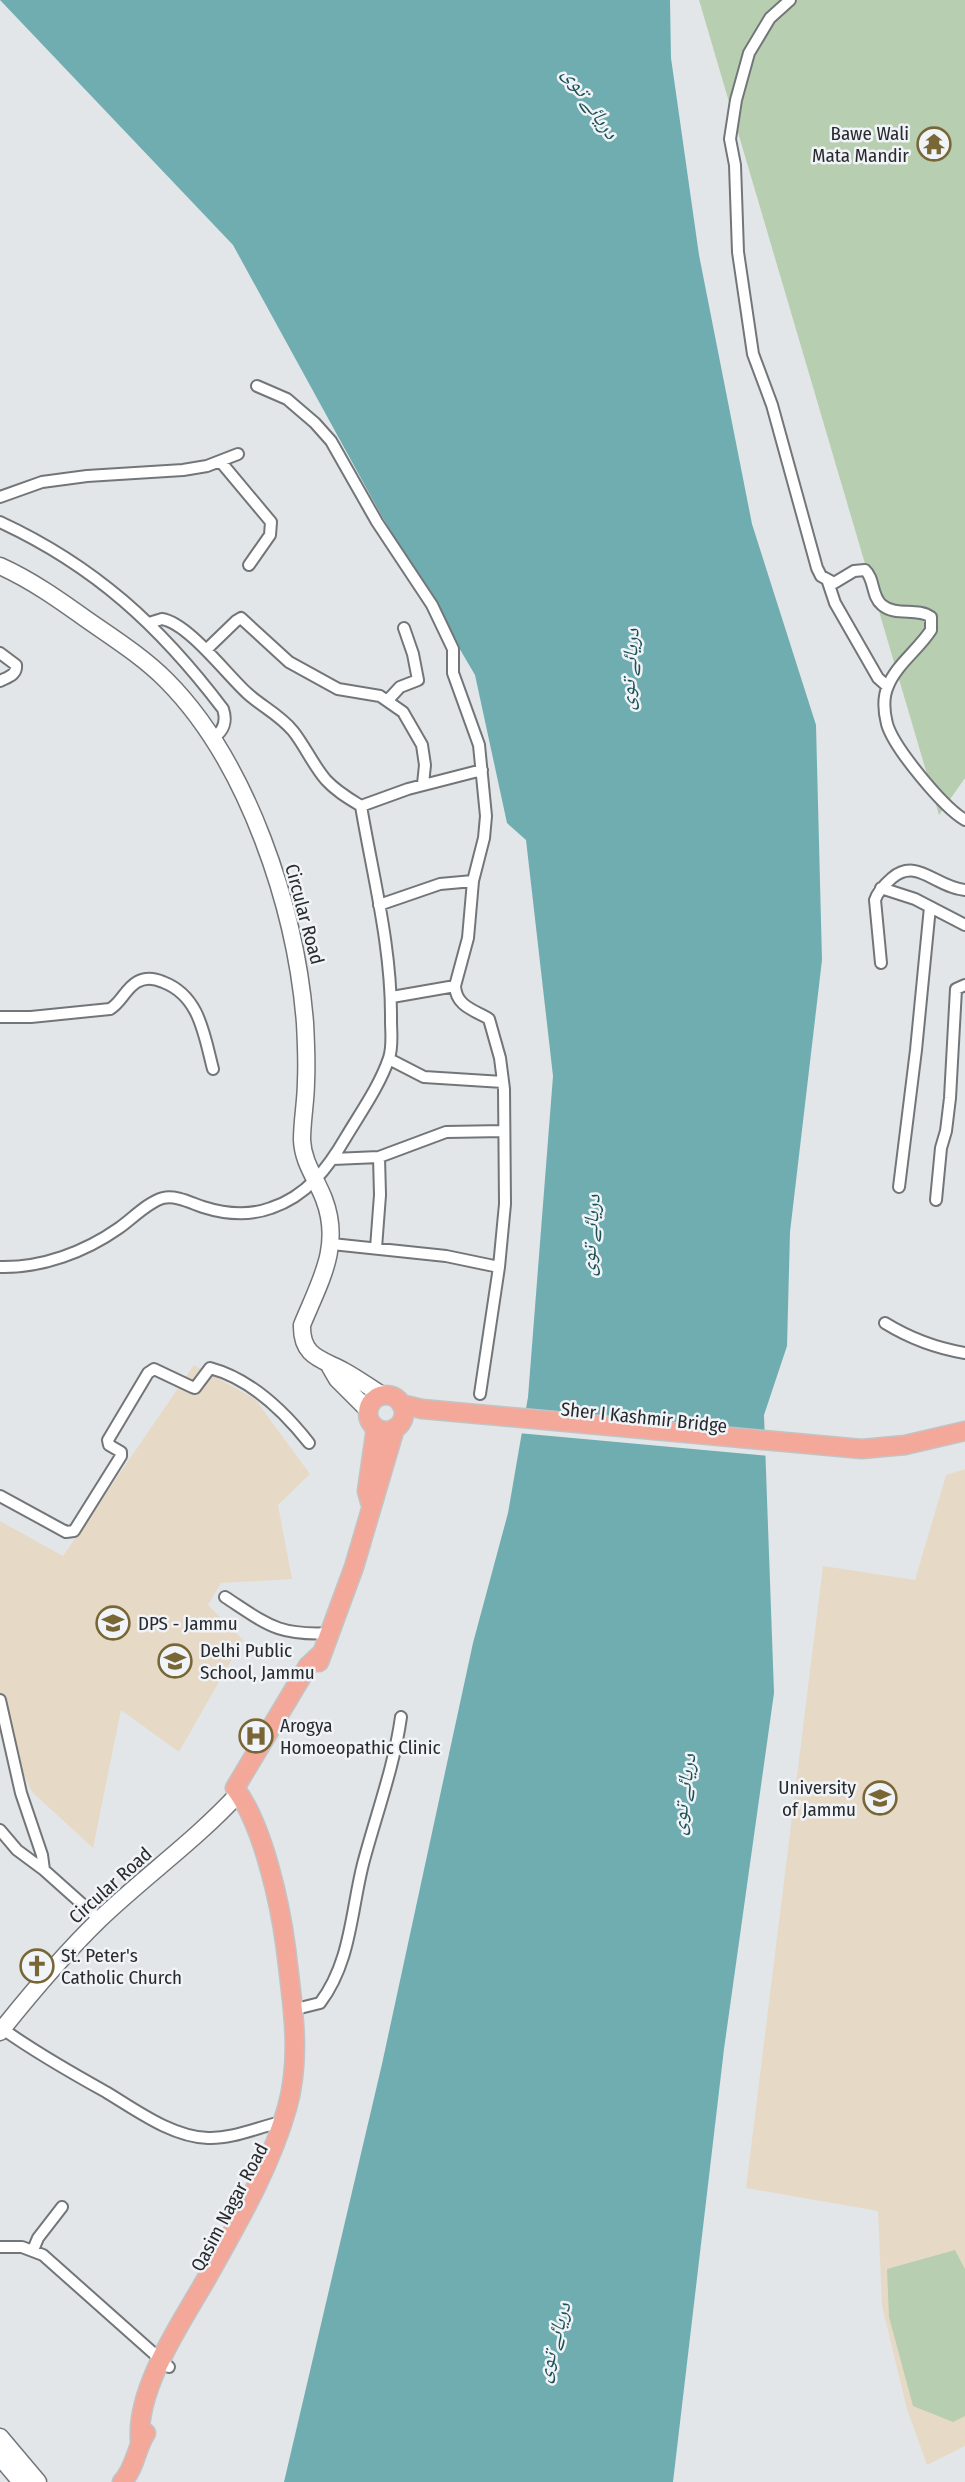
<svg xmlns="http://www.w3.org/2000/svg" width="965" height="2482" font-family="'Fira Sans Condensed','Noto Naskh Arabic',sans-serif">
<rect width="100%" height="100%" fill="#e2e6e9"/>
<path fill="#e6dac6" d="M194 1365 255 1399 310 1474 278 1505 292 1579 221 1583 208 1605 243 1640 179 1752 121 1710 93 1848 32 1792 0 1722V1521L63 1556Z
M965 1469V2446L927 2465 907 2409 882 2306 878 2211 746 2188 823 1566 915 1580 946 1475Z"/>
<path fill="#b7ceb0" d="M699 0H965V778L939 815Z
M955 2250 965 2269V2416L953 2422 913 2406 889 2317 887 2269Z"/>
<path fill="#70adb1" d="M0 0H670L671 58 699 255 752 524 816 725 822 960 790 1232 787 1346 764 1415 774 1693 724 2049 673 2482H284L382 2064 473 1643 508 1513 528 1397 553 1076 526 840 507 823 475 675 380 513 233 245Z"/>
<path fill="#e2e6e9" d="M522 1410 768 1433 769 1456 518 1433Z"/>
<g fill="none" stroke-linecap="round" stroke-linejoin="round">
<defs>
<path id="street" d="M790 0 770 18 749 53 736 100 730 139 735 165 738 252 753 354 772 405 817 568 821 576 834 583 854 571 865 570C875 579 871 596 882 605 896 617 917 607 931 617V630C919 649 896 665 888 686 883 697 884 712 887 724 894 748 943 807 965 820
M257 386 287 399 315 423 331 441 377 522 432 605 453 649V673L479 745 486 816 484 838 473 881 468 938 455 986C456 1006 474 1010 489 1019L500 1058 504 1089 505 1204 499 1267 480 1394
M220 461 271 522 270 535 249 565
M0 497 42 482 87 476 183 470 207 466 238 454
M0 522C95 566 160 626 223 709 227 721 224 731 213 738
M828 582 835 603 878 678 887 686
M206 650 236 621 241 618 289 662 338 689 380 696 403 712 422 745 425 765 423 784
M0 653 16 665C17 675 8 677 0 681
M388 700 400 687 418 680 413 654 404 628
M361 806 408 789 482 770
M881 888 915 899 965 925
M379 905 440 884 473 881
M881 963 875 900C878 891 885 884 892 878 917 857 935 887 965 890
M392 997 455 986
M0 1017H31L110 1009C121 1003 125 989 137 982 146 977 154 978 163 982 200 996 204 1035 213 1069
M389 1059 424 1077 503 1082
M333 1159 379 1157 446 1132 504 1131
M899 1187 916 1050 930 907
M936 1200 941 1148 946 1131 950 1098 956 989 965 985
M332 1244 446 1256 499 1267
M376 1248 380 1195 379 1157
M0 1267C42 1268 85 1252 119 1228 132 1219 148 1202 163 1198 176 1195 191 1203 203 1207 225 1214 249 1216 271 1208 307 1196 328 1168 346 1137 361 1112 380 1085 389 1058 393 1046 391 1032 391 1021 392 948 373 877 361 806 348 798 336 791 326 780 313 765 305 746 293 731 280 715 261 706 247 693 227 675 188 623 162 619L149 623
M885 1323C911 1339 935 1348 965 1353
M0 1496 66 1532 74 1531 121 1456V1452L109 1445 108 1440 148 1373 154 1369 192 1387 195 1388 210 1368C251 1379 283 1410 309 1443
M225 1597C268 1625 278 1636 331 1633
M0 1700 21 1793 42 1855 44 1870
M0 1830 17 1850 44 1870 100 1920
M292 2010 320 2003C351 1962 351 1911 363 1864 376 1815 394 1767 401 1717
M0 2027C33 2051 70 2072 106 2092 136 2110 172 2137 208 2138 233 2139 258 2127 282 2122
M0 2247H22L43 2255 169 2367
M33 2250 38 2238 62 2207"/>
<path id="secondary" d="M0 566C31 580 58 599 86 619 113 638 142 656 166 680 248 762 296 909 305 1023 306 1042 307 1062 306 1081 306 1101 302 1120 302 1140 303 1163 316 1178 324 1199 342 1246 320 1281 302 1325 301 1357 322 1359 344 1371 357 1378 369 1387 382 1395
M330 1367 337 1379 368 1410
M0 2032C31 1993 64 1954 100 1919 145 1876 196 1840 239 1793
M0 2437 38 2482
M0 2457 21 2482"/>
<path id="primary" d="M368 1413a18 18 0 1 1 36 0a18 18 0 1 1-36 0Z
M401 1404 422 1409 862 1449 905 1445 965 1431
M370 1502 367 1491 376 1428
M319 1662 354 1567 395 1428
M140 2441C136 2387 182 2322 208 2276 238 2222 270 2168 287 2108 302 2056 292 2002 286 1949 280 1903 263 1825 235 1788L308 1666 322 1653
M122 2482C135 2469 136 2448 146 2433"/>
</defs>
<use href="#street" stroke="#737679" stroke-width="14"/>
<use href="#secondary" stroke="#737679" stroke-width="19"/>
<use href="#primary" stroke="#c3c3c4" stroke-width="21"/>
<use href="#street" stroke="#fff" stroke-width="10"/>
<use href="#secondary" stroke="#fff" stroke-width="16"/>
<use href="#primary" stroke="#f4a89a" stroke-width="18"/>
</g>
<defs>
<symbol id="temple-ring" viewBox="-11 -11 22 22"><circle r="9.5" fill="#f0f3f7" stroke="#786735" stroke-width="1.5"/><path d="M0-6L5-2H3V0L6.5 2.5H4V6H1.5V3h-3V6H-4V2.5H-6.5L-3 0V-2H-5Z" fill="#786735"/></symbol>
<symbol id="university-ring" viewBox="-11 -11 22 22"><circle r="9.5" fill="#f0f3f7" stroke="#786735" stroke-width="1.5"/><path d="M0-5L7-2L0 1L-7-2ZM-4 1L0 2.5L4 1V4Q0 6-4 4Z" fill="#786735"/></symbol>
<symbol id="school-ring" viewBox="-11 -11 22 22"><circle r="9.5" fill="#f0f3f7" stroke="#786735" stroke-width="1.5"/><path d="M0-5L7-2L0 1L-7-2ZM-4 1L0 2.5L4 1V4Q0 6-4 4Z" fill="#786735"/></symbol>
<symbol id="hospital-ring" viewBox="-11 -11 22 22"><circle r="9.5" fill="#f0f3f7" stroke="#786735" stroke-width="1.5"/><path d="M-5-5h3v3.5h4V-5h3V5h-3V1.5h-4V5h-3Z" fill="#786735"/></symbol>
<symbol id="church-ring" viewBox="-11 -11 22 22"><circle r="9.5" fill="#f0f3f7" stroke="#786735" stroke-width="1.5"/><path d="M-1.2-6h2.4v3.5h3.3v2.4h-3.3V6h-2.4V-.1h-3.3v-2.4h3.3Z" fill="#786735"/></symbol>
</defs>
<g fill-rule="evenodd">
<use href="#temple-ring" x="915" y="125" width="38" height="38"/>
<use href="#university-ring" x="94" y="1604" width="38" height="38"/>
<use href="#school-ring" x="156" y="1642" width="38" height="38"/>
<use href="#hospital-ring" x="237" y="1717" width="38" height="38"/>
<use href="#university-ring" x="861" y="1779" width="38" height="38"/>
<use href="#church-ring" x="18" y="1947" width="38" height="38"/>
</g>
<g text-anchor="middle" stroke-width="5" stroke-linejoin="round" paint-order="stroke">
<g font-size="19" fill="#292a2c" stroke="#f0f3f7" text-anchor="start">
<text x="909" y="140" text-anchor="end">Bawe Wali<tspan x="909" dy="22">Mata Mandir</tspan></text>
<text x="138" y="1630">DPS - Jammu</text>
<text x="200" y="1657">Delhi Public<tspan x="200" dy="22">School, Jammu</tspan></text>
<text x="280" y="1732">Arogya<tspan x="280" dy="22">Homoeopathic Clinic</tspan></text>
<text x="856" y="1794" text-anchor="end">University<tspan x="856" dy="22">of Jammu</tspan></text>
<text x="61" y="1962">St. Peter's<tspan x="61" dy="22">Catholic Church</tspan></text>
</g>
<g font-size="19" fill="#292a2c" stroke="#f0f3f7">
<text transform="translate(305 914) rotate(75)" y="7">Circular Road</text>
<text transform="translate(644 1417) rotate(6)" y="7">Sher I Kashmir Bridge</text>
<text transform="translate(110 1885) rotate(-42)" y="7">Circular Road</text>
<text transform="translate(229 2207) rotate(-62)" y="7">Qasim Nagar Road</text>
</g>
<g font-size="21" font-style="italic" fill="#1b5154" stroke="#f0f3f7">
<text transform="translate(591 103) rotate(56)" y="7">دریائے توی</text>
<text transform="translate(629 669) rotate(-86)" y="7">دریائے توی</text>
<text transform="translate(590 1235) rotate(-86)" y="7">دریائے توی</text>
<text transform="translate(683 1794) rotate(-82)" y="7">دریائے توی</text>
<text transform="translate(553 2342) rotate(-74)" y="7">دریائے توی</text>
</g>
</g>
</svg>
